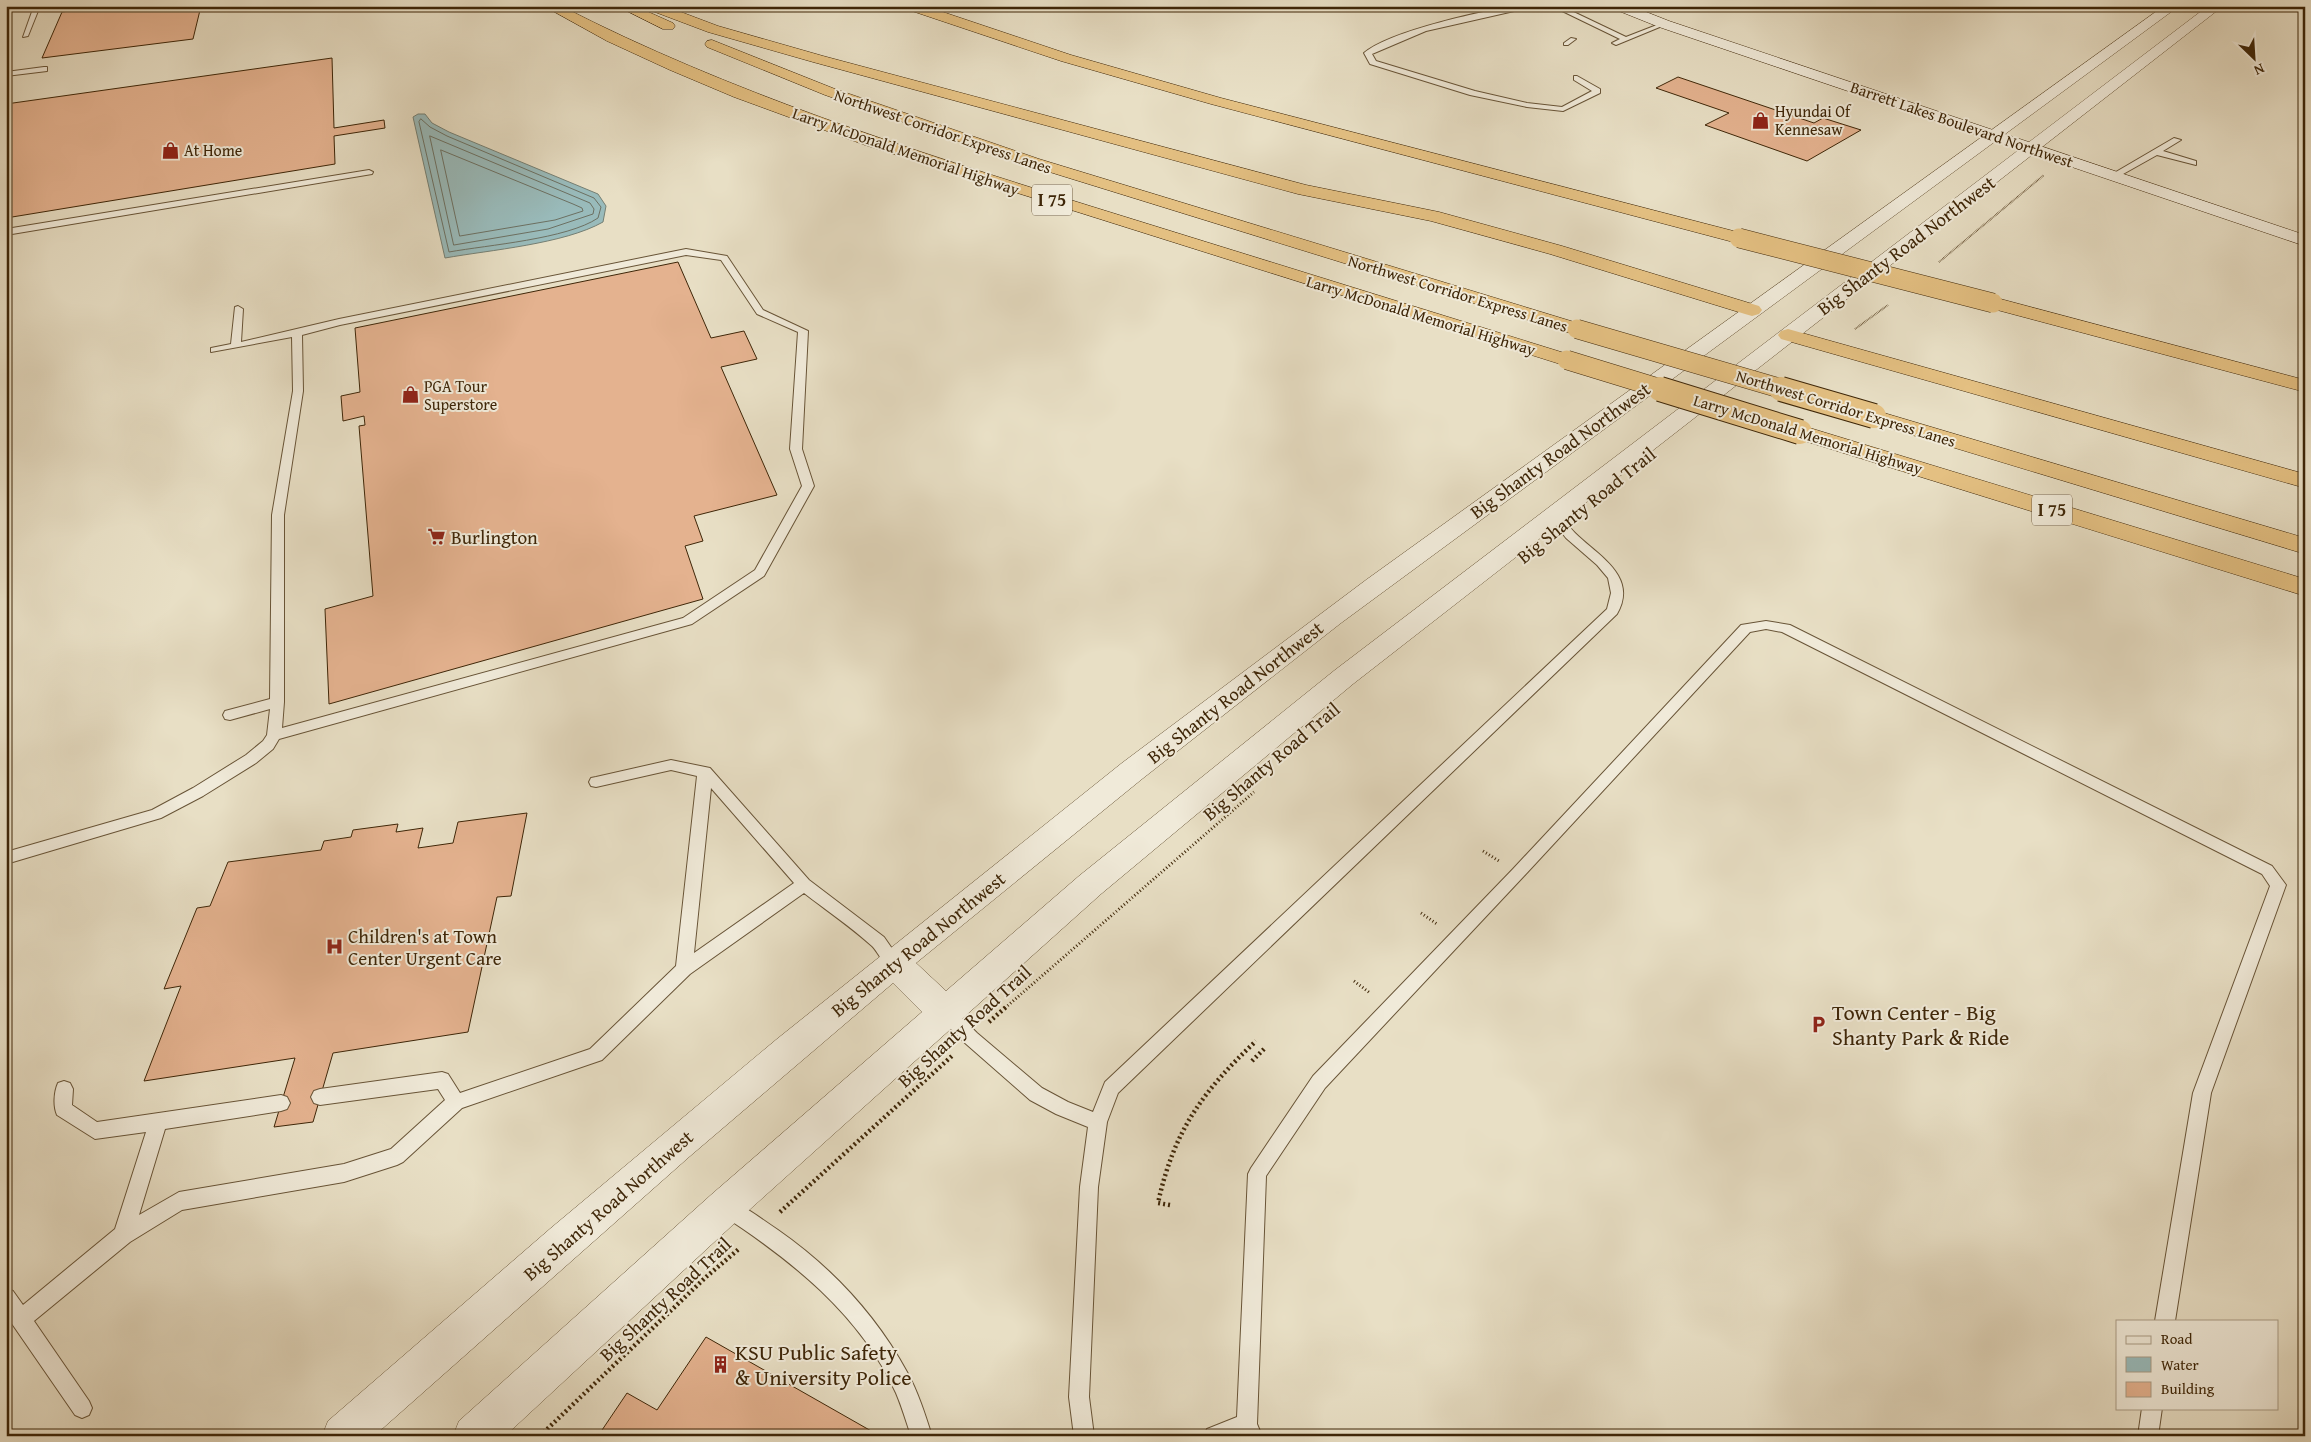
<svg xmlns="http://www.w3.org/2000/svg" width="2311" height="1442" font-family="'Gentium Book Plus',serif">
<rect width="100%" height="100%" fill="#e8dfc5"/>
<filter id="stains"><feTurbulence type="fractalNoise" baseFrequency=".004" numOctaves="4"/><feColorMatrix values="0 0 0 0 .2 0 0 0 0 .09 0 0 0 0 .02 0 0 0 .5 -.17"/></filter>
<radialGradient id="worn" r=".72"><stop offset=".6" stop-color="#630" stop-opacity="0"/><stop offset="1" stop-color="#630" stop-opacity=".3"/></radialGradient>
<path fill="#9bb" stroke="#757f73" d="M418 114H425L432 123 449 132 598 194 606 206 603 222C564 244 490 250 445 258L413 117Z"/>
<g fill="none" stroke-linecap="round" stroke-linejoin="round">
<path stroke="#6c7062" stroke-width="1" d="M421 119 430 127 447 136 594 198 601 207 598 218C567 239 488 245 449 252L419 122Z
M430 136 590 203 594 209 593 214 548 229 454 245Z
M441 150 573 204 582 208 583 211 555 220 460 236Z"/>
</g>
<path fill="#e4b28f" stroke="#3e2608" d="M107 6H201L193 39 42 58 62 12Z
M332 58 334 128 384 120 385 128 334 136 335 164 6 218V104Z
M1678 77 1814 123 1823 118 1861 130 1807 161 1705 125 1729 113 1656 88Z
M678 262 711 338 744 331 757 359 721 367 777 495 694 516 703 541 685 546 703 599 329 704 325 609 373 596 359 426 365 425 364 416 343 421 341 396 360 392 355 328Z
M527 813 511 896 497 897 468 1032 333 1053 313 1122 274 1127 295 1058 144 1081 181 986 164 989 197 908 210 906 228 862 321 850 324 841 351 837 353 830 398 824 396 832 423 828 418 848 453 843 458 822Z
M706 1337 880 1436H598L627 1393 657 1410Z"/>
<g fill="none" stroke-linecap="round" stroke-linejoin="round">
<defs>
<path id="service" d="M34 6H40L28 36 23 37Z
M1522 6 1523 9 1426 31 1372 54 1376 61 1475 91 1527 103 1562 107 1592 91 1574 80V76H1577L1600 89V93L1563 111 1527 107 1470 95 1370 64 1364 53C1390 31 1487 9 1522 6Z
M1552 6H1561L1626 37 1662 23 1667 24 1616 45 1612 43 1620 39Z
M1571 38 1576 39 1568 45H1564V43Z
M44 67H47V71L6 76V72Z
M2174 138 2181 140 2163 151 2196 161V165L2157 155 2116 178 2109 176Z
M369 170 373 172 372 174 6 235V229Z
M686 249 727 256 763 310 808 331 802 449 814 486 764 576 692 624 279 739 273 749 256 763 203 796 161 818 6 864V852L152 810 193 788 246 755 263 741 267 735 270 709 230 720 225 719 223 715 225 711 270 699 272 515 293 391 292 337 211 352V348L231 344 235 307 238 306 243 309 241 342 339 319ZM686 255 721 260 757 314 798 332 790 449 802 486 755 570 683 618 282 728 284 702V515L303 391 302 335 340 325Z
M1553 510 1557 511C1563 518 1568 526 1575 533 1597 555 1639 576 1617 614L1118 1093 1107 1122 1098 1187 1089 1397 1094 1436H1074L1069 1397 1080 1187 1088 1127 1056 1114 1030 1100 965 1043 939 1017 937 1012 939 1007 945 1005 951 1007 977 1033 1042 1088 1068 1102 1093 1112 1105 1082 1607 609 1611 593 1608 578 1597 565 1566 538 1547 514Z
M1766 621 1790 625 2272 866 2286 885 2211 1093 2175 1321H2155L2193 1093 2270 886 2262 874 1782 632 1766 629 1750 632 1523 877 1325 1088 1266 1176 1257 1424 1262 1436H1204L1207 1429 1237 1417 1248 1174 1251 1168 1313 1076 1513 869 1741 625Z
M671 760 710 768 809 880 884 937 902 963 900 968C885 973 881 955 872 946 851 927 826 910 804 893L690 974 602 1060 462 1108 403 1162 397 1165 344 1182 182 1210 130 1242 34 1321 89 1401 92 1408 89 1415 82 1418 75 1415 6 1315V1288L13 1291 23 1305 115 1229 146 1132 95 1139 57 1115C53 1106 54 1092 58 1083L64 1081 70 1083 73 1089 72 1105 97 1122 281 1095 287 1097 290 1103 287 1109 281 1111 165 1129 139 1215 179 1192 344 1164 391 1149 445 1100 438 1089 320 1105 314 1103 311 1097 314 1091 320 1089 442 1072 448 1074 460 1093 590 1049 676 966 697 776 671 770 596 787 591 786 589 782 591 778 596 777ZM711 788 794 883 694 953Z
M726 1198C744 1205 761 1219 778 1230 831 1267 876 1315 907 1372 918 1392 925 1414 932 1436H911C906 1421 902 1407 896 1393 860 1314 790 1259 719 1213L717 1207 719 1201Z
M2142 1408H2162L2158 1436H2138Z"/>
<path id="tertiary" d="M2164 6H2179L1341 623 1142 779 916 963 946 991 1079 876 1335 670 2208 6H2223L1353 684 1101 894 738 1220 505 1436H453L459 1421 712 1194 922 1012 893 983 689 1157 374 1436H322L328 1421 551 1228 777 1039 1122 763 1366 580Z"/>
<path id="secondary" d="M1613 6H1631L1669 21 2305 235V246L1659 27 1614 9Z"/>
<path id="motorway" d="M544 6H561C731 93 908 149 1090 206 1251 256 1413 306 1574 356L1577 360 1574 364 1567 366 1560 364 865 145 734 97 670 70 607 41Z
M617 6H635L673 23 675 26 673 29H663Z
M646 6H665L718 26 823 56 1306 185 1439 212 1562 246 1759 306 1762 310 1759 314 1752 316 1745 314 1550 254 1431 221 1298 194 813 62 708 32 647 9Z
M905 6H925L1071 55 1221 98 1745 234 1748 238 1745 242H1733L1211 104 1061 61 906 9Z
M712 40 835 89 1039 159 1584 325 1587 329 1584 333 1577 335 1570 333 1027 165 825 95 707 47 705 44 707 41Z
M1993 297 2305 380V392L1986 307 1983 303 1986 299Z
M1788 329 2305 474V488L1781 339 1778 335 1781 331Z
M1874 410 2305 538V554L1866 421 1863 416 1866 411Z
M1800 425 2305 579V596L1792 437 1789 432 1792 427Z"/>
</defs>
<use href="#service" stroke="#685437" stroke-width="2"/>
<use href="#tertiary" stroke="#685437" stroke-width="1"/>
<use href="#secondary" stroke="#3e2608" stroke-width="1"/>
<use href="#motorway" stroke="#3e2608" stroke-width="1"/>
<path stroke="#3e2608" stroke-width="2" stroke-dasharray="0.5 1" stroke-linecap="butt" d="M1939 262 2044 175
M1855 329 1888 305"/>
<path stroke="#3e2608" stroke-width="3" stroke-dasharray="1 2.5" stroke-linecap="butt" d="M1483 851 1499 861
M1421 913 1437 924
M1354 981 1370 993
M1005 1008 1254 792"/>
<path stroke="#3e2608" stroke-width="4.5" stroke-dasharray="2 3" stroke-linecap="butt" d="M989 1022 1006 1007
M1252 1061 1265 1048
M1170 1205 1158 1203C1174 1130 1203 1091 1256 1041
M780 1212 953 1055
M540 1436 706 1277 740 1248"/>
<use href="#service" fill="#f0ead9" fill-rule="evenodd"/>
<use href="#tertiary" fill="#f0ead9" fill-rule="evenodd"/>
<use href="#secondary" fill="#f0ead9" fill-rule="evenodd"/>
<use href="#motorway" fill="#e4c082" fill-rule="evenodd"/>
<defs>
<path id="motorway-bridge-far1" d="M1739 238 1993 303
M1577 329 1786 390
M1567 360 1665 390"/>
<path id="motorway-bridge" d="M1660 389 1800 432
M1781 389 1874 416"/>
</defs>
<use href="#motorway-bridge-far1" stroke="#3e2608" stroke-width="20" stroke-linecap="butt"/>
<use href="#motorway-bridge" stroke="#3e2608" stroke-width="26" stroke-linecap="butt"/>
<use href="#motorway-bridge-far1" stroke="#e4c082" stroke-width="19"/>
<use href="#motorway-bridge" stroke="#e4c082" stroke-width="24"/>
</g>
<defs>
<symbol id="shop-bare" viewBox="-9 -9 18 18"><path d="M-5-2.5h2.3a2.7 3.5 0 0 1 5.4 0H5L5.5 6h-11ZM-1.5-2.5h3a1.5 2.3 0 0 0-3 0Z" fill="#8f2418" stroke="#f0ead9" stroke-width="2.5" paint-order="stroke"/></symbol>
<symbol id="supermarket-bare" viewBox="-9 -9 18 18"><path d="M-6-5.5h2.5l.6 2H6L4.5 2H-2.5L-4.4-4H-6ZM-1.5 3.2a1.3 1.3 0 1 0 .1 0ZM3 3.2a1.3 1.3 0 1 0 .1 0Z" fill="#8f2418" stroke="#f0ead9" stroke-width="2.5" paint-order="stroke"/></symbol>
<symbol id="hospital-bare" viewBox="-9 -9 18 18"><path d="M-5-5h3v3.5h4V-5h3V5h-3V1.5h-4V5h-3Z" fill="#8f2418" stroke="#f0ead9" stroke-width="2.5" paint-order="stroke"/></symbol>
<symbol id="parking-bare" viewBox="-9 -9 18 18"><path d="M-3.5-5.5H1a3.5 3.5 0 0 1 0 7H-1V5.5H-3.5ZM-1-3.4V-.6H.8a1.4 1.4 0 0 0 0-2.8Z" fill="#8f2418" stroke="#f0ead9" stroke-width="2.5" paint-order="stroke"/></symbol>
<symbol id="building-bare" viewBox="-9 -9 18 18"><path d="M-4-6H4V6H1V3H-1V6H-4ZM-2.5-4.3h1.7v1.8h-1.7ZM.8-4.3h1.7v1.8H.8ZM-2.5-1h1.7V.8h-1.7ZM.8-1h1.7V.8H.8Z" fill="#8f2418" stroke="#f0ead9" stroke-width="2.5" paint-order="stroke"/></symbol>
</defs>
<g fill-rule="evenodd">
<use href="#shop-bare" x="1748" y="108" width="25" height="25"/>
<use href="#shop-bare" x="158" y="138" width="25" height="25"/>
<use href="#shop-bare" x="398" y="382" width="25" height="25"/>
<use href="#supermarket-bare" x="424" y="524" width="25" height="25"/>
<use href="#hospital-bare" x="322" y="934" width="25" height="25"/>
<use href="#parking-bare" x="1806" y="1012" width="25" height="25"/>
<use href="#building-bare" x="708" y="1352" width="25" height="25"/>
</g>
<g text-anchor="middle" stroke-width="4" stroke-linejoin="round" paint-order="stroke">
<g font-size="16" fill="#3e2608" stroke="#f0ead9" text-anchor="start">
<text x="1775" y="117">Hyundai Of<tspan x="1775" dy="18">Kennesaw</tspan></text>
<text x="184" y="156">At Home</text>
<text x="424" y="392">PGA Tour<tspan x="424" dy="18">Superstore</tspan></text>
</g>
<g font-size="16" fill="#3e2608" stroke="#f0ead9">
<text transform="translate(1962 124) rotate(19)" y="6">Barrett Lakes Boulevard Northwest</text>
<text transform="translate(943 131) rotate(19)" y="6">Northwest Corridor Express Lanes</text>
<text transform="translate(906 151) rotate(19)" y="6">Larry McDonald Memorial Highway</text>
<text transform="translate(1458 293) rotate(17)" y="6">Northwest Corridor Express Lanes</text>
<text transform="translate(1421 315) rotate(17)" y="6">Larry McDonald Memorial Highway</text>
<text transform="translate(1846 408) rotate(17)" y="6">Northwest Corridor Express Lanes</text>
<text transform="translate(1808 434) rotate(17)" y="6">Larry McDonald Memorial Highway</text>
</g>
<g fill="#f0ead9" stroke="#736147" stroke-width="1">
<rect x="1032" y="184.5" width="40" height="31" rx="4"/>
<rect x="2032" y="494.5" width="40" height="31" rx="4"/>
</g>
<g font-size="18" font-weight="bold" fill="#3e2608">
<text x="1052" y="206">I 75</text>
<text x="2052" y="516">I 75</text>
</g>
<g font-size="19" fill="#3e2608" stroke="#f0ead9">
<text transform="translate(1906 245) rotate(-37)" y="7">Big Shanty Road Northwest</text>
<text transform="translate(1560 450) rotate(-36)" y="7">Big Shanty Road Northwest</text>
<text transform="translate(1586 505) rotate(-39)" y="7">Big Shanty Road Trail</text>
<text transform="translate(1235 692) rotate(-38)" y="7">Big Shanty Road Northwest</text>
<text transform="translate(1271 761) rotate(-40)" y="7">Big Shanty Road Trail</text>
<text transform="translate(918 944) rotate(-39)" y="7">Big Shanty Road Northwest</text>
<text transform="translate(964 1026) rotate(-42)" y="7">Big Shanty Road Trail</text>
<text transform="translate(608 1205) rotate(-41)" y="7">Big Shanty Road Northwest</text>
<text transform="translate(665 1299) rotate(-43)" y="7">Big Shanty Road Trail</text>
</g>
<g font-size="19" fill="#3e2608" stroke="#f0ead9" text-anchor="start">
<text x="451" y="544">Burlington</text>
<text x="348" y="943">Children's at Town<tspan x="348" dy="22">Center Urgent Care</tspan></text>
</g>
<g font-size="22" fill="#3e2608" stroke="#f0ead9" text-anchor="start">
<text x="1832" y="1020">Town Center - Big<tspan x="1832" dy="25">Shanty Park &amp; Ride</tspan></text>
<text x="735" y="1360">KSU Public Safety<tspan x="735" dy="25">&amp; University Police</tspan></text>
</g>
</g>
<rect width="2311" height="1442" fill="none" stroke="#e8dfc5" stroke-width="25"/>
<rect x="8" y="8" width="2296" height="1427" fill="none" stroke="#3e2608" stroke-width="2.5"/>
<rect x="12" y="12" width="2286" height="1417" fill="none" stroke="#3e2608"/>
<rect x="2116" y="1320" width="162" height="90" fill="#f0ead9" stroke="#a99c85"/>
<rect x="2126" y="1336" width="25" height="8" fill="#f0ead9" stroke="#a99c85"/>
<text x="2161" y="1344" font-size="15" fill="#3e2608">Road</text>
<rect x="2126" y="1357" width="25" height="15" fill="#99bbbb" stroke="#a99c85"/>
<text x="2161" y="1370" font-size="15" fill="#3e2608">Water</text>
<rect x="2126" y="1382" width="25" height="15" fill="#e4b28f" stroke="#a99c85"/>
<text x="2161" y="1394" font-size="15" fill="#3e2608">Building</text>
<g transform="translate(2254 58) rotate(155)" stroke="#f0ead9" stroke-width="4" paint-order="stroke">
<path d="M0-4L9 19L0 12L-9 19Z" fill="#3e2608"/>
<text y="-8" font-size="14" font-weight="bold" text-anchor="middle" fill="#3e2608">N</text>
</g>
<rect width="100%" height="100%" filter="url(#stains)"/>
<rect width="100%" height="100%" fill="url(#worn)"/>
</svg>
